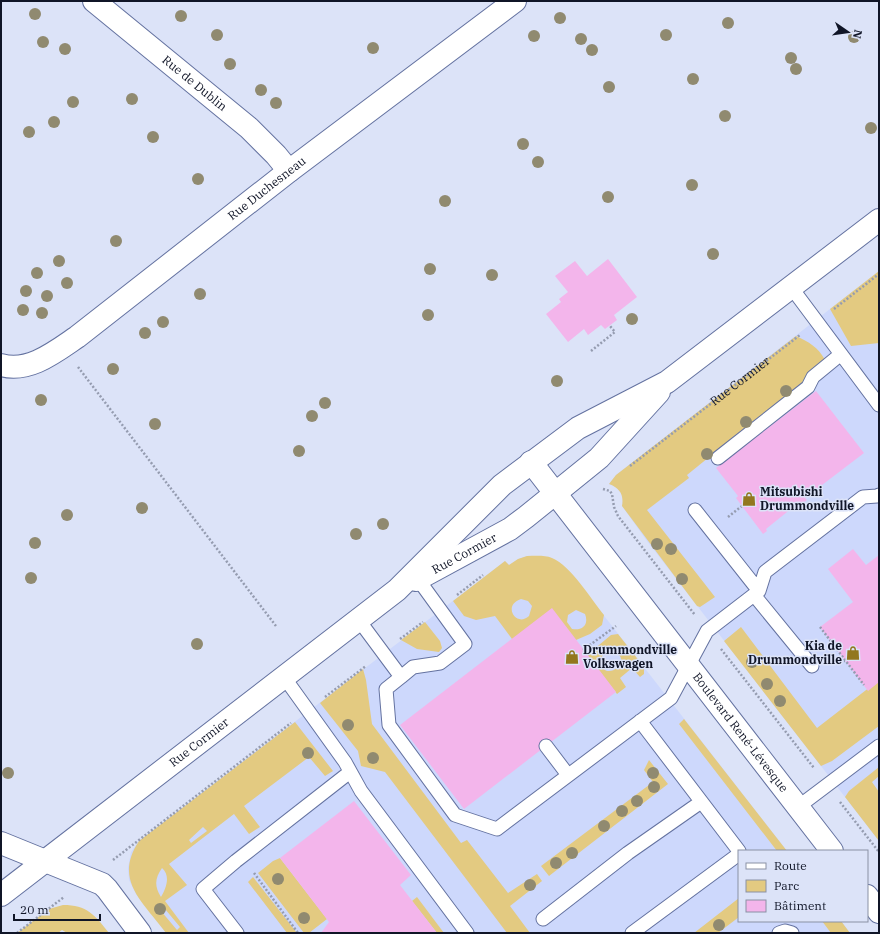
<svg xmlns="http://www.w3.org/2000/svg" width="880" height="934" font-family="'IBM Plex Serif',serif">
<rect width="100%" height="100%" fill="#dce3f8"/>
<path fill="#cdd8fc" d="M879 271V841L647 541 622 506 623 499 622 494 616 487 609 484 616 475Z
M527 556 551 558 560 563 570 572 787 851H739V921H841L850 933H166L136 894 129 880 128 868 131 852 139 841 505 561 509 565 518 559Z"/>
<path fill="#e3ca81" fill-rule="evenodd" d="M879 271V343L851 346 830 309Z
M796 336C809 342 818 347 825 360L808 379 703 462 687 475 689 478 647 510 715 597 700 607 697 606 622 506C624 495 620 488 609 484L616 475Z
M527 556C535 556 545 555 552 558 571 566 591 599 604 615L602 625 590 634 576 640 512 639 495 616 476 620 464 616 453 601 505 561 509 565 518 559ZM521 599 528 601 532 606 529 616C516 628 502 605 521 599ZM576 610 585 614C589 624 583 631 572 629L567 622 568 615Z
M425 622 440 641 442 648 439 652 417 649 401 640Z
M741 627 817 728 879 680V726L832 761 821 766 724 641Z
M618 634 644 667V674L640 677 632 668 620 678 626 687 617 694 587 655 611 635ZM613 651C636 661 604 683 601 663 600 658 603 654 607 652Z
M363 669 366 680 372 724 461 843 467 840 508 893 537 874 542 881 510 906 530 933H507L385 772 361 766 358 751 320 703Z
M684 719 787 851H777L679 724Z
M295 722 333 771 325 776 309 757 244 806 260 827 249 834 234 814 169 864 187 885 165 901 189 933H166C143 902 113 880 139 841ZM203 827 207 831 191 843 189 840ZM162 868C171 876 166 888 161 897 154 886 155 878 162 868ZM165 909 180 927 177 930 161 911Z
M649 760 668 784 549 876 541 866 653 782 644 770Z
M879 767V776L872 782 879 792V841L845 797 849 791Z
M280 858 327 919 309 933H304L258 873 273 861Z
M253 877 297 933H287L248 882Z
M417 897 444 933H437L412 901Z
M739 898V917L718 933H694Z
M63 905C87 905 95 915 109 933H67L62 930 58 933H17L49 909Z
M822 921H841L850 933H831Z"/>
<path fill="#f3b5eb" d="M608 259 637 297 614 315 617 320 605 329 601 325 588 335 584 329 568 342 546 314 561 302 559 299 568 292 555 276 575 261 587 276Z
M816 391 864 453 805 498 807 500 794 510 792 508 766 529 767 531 763 534 736 498 738 496 716 468Z
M853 549 866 565 879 555V682L868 691 820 627 853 602 828 569Z
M552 608 616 692 464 809 400 725Z
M354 801 411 875 400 885 437 933H321L329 922 280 858Z"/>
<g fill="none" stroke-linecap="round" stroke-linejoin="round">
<defs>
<path id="service" d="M791 287 879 405
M718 458 808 387 813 377 841 354
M759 591 765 572 863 497 877 496 879 495
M754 595 812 666
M358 619 401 677 386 689 389 725 455 815 497 829 671 698 707 631 759 591 695 510
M284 677 345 762 361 791 467 933
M401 677 413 667 440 663 465 644 415 575
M640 721 739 851
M546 746 568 775
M798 807 879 746
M543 919 628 853 701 802
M237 933 203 889 236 861 350 772
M632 933 739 854
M779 933 785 931 792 933"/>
<g id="minor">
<path id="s2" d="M94 1 249 128 276 155 289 171"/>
<path id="s3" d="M1 365C29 373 55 352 77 337L289 171 515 1"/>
<path d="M1 843 102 884 107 889 140 933"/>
</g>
<g id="tertiary">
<path id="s4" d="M531 462 832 851"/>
<path id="s5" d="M416 580 510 529 526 517 599 458 659 392"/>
<path id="s6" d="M1 895 397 590 502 485 578 428 667 382 879 220"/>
<path d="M867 896 879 912"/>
</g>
</defs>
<use href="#service" stroke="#6472a0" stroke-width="15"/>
<use href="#minor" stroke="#6472a0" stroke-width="24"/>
<use href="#tertiary" stroke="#6472a0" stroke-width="24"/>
<g stroke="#959cb0" stroke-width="2.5" stroke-dasharray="2 2" stroke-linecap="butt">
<path d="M834 309 879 274"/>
<path d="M591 351 615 332 610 326"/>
<path d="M78 367 276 626"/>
<path id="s1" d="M630 466 800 335"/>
<path d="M603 489 610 491 612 494 614 507 618 516 695 615"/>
<path d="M728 517 742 506"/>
<path d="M457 595 483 575"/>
<path d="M820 627 864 685"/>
<path d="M400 639 423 622"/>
<path d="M721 649 814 768"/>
<path d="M583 650 616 626"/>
<path d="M832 660 845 661"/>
<path d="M325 697 366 666"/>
<path d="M840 802 879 852"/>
<path d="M113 860 291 723"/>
<path d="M254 873 298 933"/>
<path d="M17 933 64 897"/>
</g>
<use href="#service" stroke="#fff" stroke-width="13"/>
<use href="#minor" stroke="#fff" stroke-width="22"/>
<use href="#tertiary" stroke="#fff" stroke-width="22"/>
</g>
<g fill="#908a70">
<circle cx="35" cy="14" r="6"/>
<circle cx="181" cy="16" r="6"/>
<circle cx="560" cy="18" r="6"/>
<circle cx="728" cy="23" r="6"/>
<circle cx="217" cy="35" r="6"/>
<circle cx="666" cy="35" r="6"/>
<circle cx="534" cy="36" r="6"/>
<circle cx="854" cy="37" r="6"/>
<circle cx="581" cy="39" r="6"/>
<circle cx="43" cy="42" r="6"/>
<circle cx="373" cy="48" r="6"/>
<circle cx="65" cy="49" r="6"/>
<circle cx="592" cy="50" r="6"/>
<circle cx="791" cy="58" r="6"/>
<circle cx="230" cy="64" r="6"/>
<circle cx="796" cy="69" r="6"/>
<circle cx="693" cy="79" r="6"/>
<circle cx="609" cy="87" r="6"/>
<circle cx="261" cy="90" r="6"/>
<circle cx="132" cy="99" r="6"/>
<circle cx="73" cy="102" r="6"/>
<circle cx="276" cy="103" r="6"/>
<circle cx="725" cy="116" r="6"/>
<circle cx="54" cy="122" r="6"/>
<circle cx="871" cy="128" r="6"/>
<circle cx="29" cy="132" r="6"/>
<circle cx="153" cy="137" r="6"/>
<circle cx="523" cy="144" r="6"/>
<circle cx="538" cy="162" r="6"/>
<circle cx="198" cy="179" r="6"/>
<circle cx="692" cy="185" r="6"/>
<circle cx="608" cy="197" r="6"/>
<circle cx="445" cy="201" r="6"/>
<circle cx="116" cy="241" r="6"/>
<circle cx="713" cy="254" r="6"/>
<circle cx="59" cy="261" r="6"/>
<circle cx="430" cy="269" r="6"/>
<circle cx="37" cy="273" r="6"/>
<circle cx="492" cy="275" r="6"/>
<circle cx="67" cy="283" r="6"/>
<circle cx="26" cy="291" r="6"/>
<circle cx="200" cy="294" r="6"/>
<circle cx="47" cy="296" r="6"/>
<circle cx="23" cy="310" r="6"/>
<circle cx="42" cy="313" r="6"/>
<circle cx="428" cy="315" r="6"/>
<circle cx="632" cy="319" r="6"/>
<circle cx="163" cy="322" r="6"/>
<circle cx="145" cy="333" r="6"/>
<circle cx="113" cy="369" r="6"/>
<circle cx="557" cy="381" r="6"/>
<circle cx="786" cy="391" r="6"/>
<circle cx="41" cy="400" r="6"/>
<circle cx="325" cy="403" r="6"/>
<circle cx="312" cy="416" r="6"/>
<circle cx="746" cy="422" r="6"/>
<circle cx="155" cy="424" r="6"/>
<circle cx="299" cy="451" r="6"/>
<circle cx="707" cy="454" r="6"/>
<circle cx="142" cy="508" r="6"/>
<circle cx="67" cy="515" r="6"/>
<circle cx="383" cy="524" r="6"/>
<circle cx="356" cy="534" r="6"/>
<circle cx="35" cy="543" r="6"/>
<circle cx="657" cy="544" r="6"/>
<circle cx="671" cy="549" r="6"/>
<circle cx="31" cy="578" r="6"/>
<circle cx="682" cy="579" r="6"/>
<circle cx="197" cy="644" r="6"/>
<circle cx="752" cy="662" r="6"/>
<circle cx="767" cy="684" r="6"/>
<circle cx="780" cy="701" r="6"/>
<circle cx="348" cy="725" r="6"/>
<circle cx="308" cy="753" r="6"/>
<circle cx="373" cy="758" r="6"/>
<circle cx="8" cy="773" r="6"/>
<circle cx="653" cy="773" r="6"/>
<circle cx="654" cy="787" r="6"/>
<circle cx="637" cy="801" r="6"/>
<circle cx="622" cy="811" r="6"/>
<circle cx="604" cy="826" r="6"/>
<circle cx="572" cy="853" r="6"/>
<circle cx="556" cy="863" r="6"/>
<circle cx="278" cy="879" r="6"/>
<circle cx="530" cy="885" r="6"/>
<circle cx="160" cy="909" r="6"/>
<circle cx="304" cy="918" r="6"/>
<circle cx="719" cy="925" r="6"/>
</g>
<defs>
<symbol id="shop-bare" viewBox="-9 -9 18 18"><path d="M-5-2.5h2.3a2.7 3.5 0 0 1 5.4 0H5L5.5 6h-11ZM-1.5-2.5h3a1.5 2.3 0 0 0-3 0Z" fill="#92771e" stroke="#dce3f8" stroke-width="2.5" paint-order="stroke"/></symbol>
</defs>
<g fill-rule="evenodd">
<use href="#shop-bare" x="739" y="489" width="20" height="20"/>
<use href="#shop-bare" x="843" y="643" width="20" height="20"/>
<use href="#shop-bare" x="562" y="647" width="20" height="20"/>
</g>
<g text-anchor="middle" stroke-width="3" stroke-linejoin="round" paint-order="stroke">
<g font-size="12" fill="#101527" stroke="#dce3f8">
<text dy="4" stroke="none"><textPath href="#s2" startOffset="130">Rue de Dublin</textPath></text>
<text dy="4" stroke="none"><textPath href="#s3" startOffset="325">Rue Duchesneau</textPath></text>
<text dy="4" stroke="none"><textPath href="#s1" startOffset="139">Rue Cormier</textPath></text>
<text dy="4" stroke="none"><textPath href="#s5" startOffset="55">Rue Cormier</textPath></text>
<text dy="4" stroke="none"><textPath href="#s4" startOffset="342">Boulevard René-Lévesque</textPath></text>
<text dy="4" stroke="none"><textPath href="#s6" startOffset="250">Rue Cormier</textPath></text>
</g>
<g font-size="12" font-weight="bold" fill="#101527" stroke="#dce3f8" text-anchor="start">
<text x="760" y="496">Mitsubishi<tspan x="760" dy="14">Drummondville</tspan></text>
<text x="842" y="650" text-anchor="end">Kia de<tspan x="842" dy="14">Drummondville</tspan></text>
<text x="583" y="654">Drummondville<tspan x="583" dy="14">Volkswagen</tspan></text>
</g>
</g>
<rect width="880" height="934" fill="none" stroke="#101527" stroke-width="4"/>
<rect x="738" y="850" width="130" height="72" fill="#dce3f8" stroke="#8a91a4"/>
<rect x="746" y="863" width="20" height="6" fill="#ffffff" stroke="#8a91a4"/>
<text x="774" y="870" font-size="12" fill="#101527">Route</text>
<rect x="746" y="880" width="20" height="12" fill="#e3ca81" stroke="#8a91a4"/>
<text x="774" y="890" font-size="12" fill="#101527">Parc</text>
<rect x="746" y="900" width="20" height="12" fill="#f3b5eb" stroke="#8a91a4"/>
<text x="774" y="910" font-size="12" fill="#101527">Bâtiment</text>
<g transform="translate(848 32) rotate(103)" stroke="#dce3f8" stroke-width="3" paint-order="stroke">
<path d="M0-3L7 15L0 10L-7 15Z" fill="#101527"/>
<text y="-6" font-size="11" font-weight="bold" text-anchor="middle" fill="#101527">N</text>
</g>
<path d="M14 914v6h86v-6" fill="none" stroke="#101527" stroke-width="2"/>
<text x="20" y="914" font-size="12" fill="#101527" stroke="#dce3f8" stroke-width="3" paint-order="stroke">20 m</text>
</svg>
